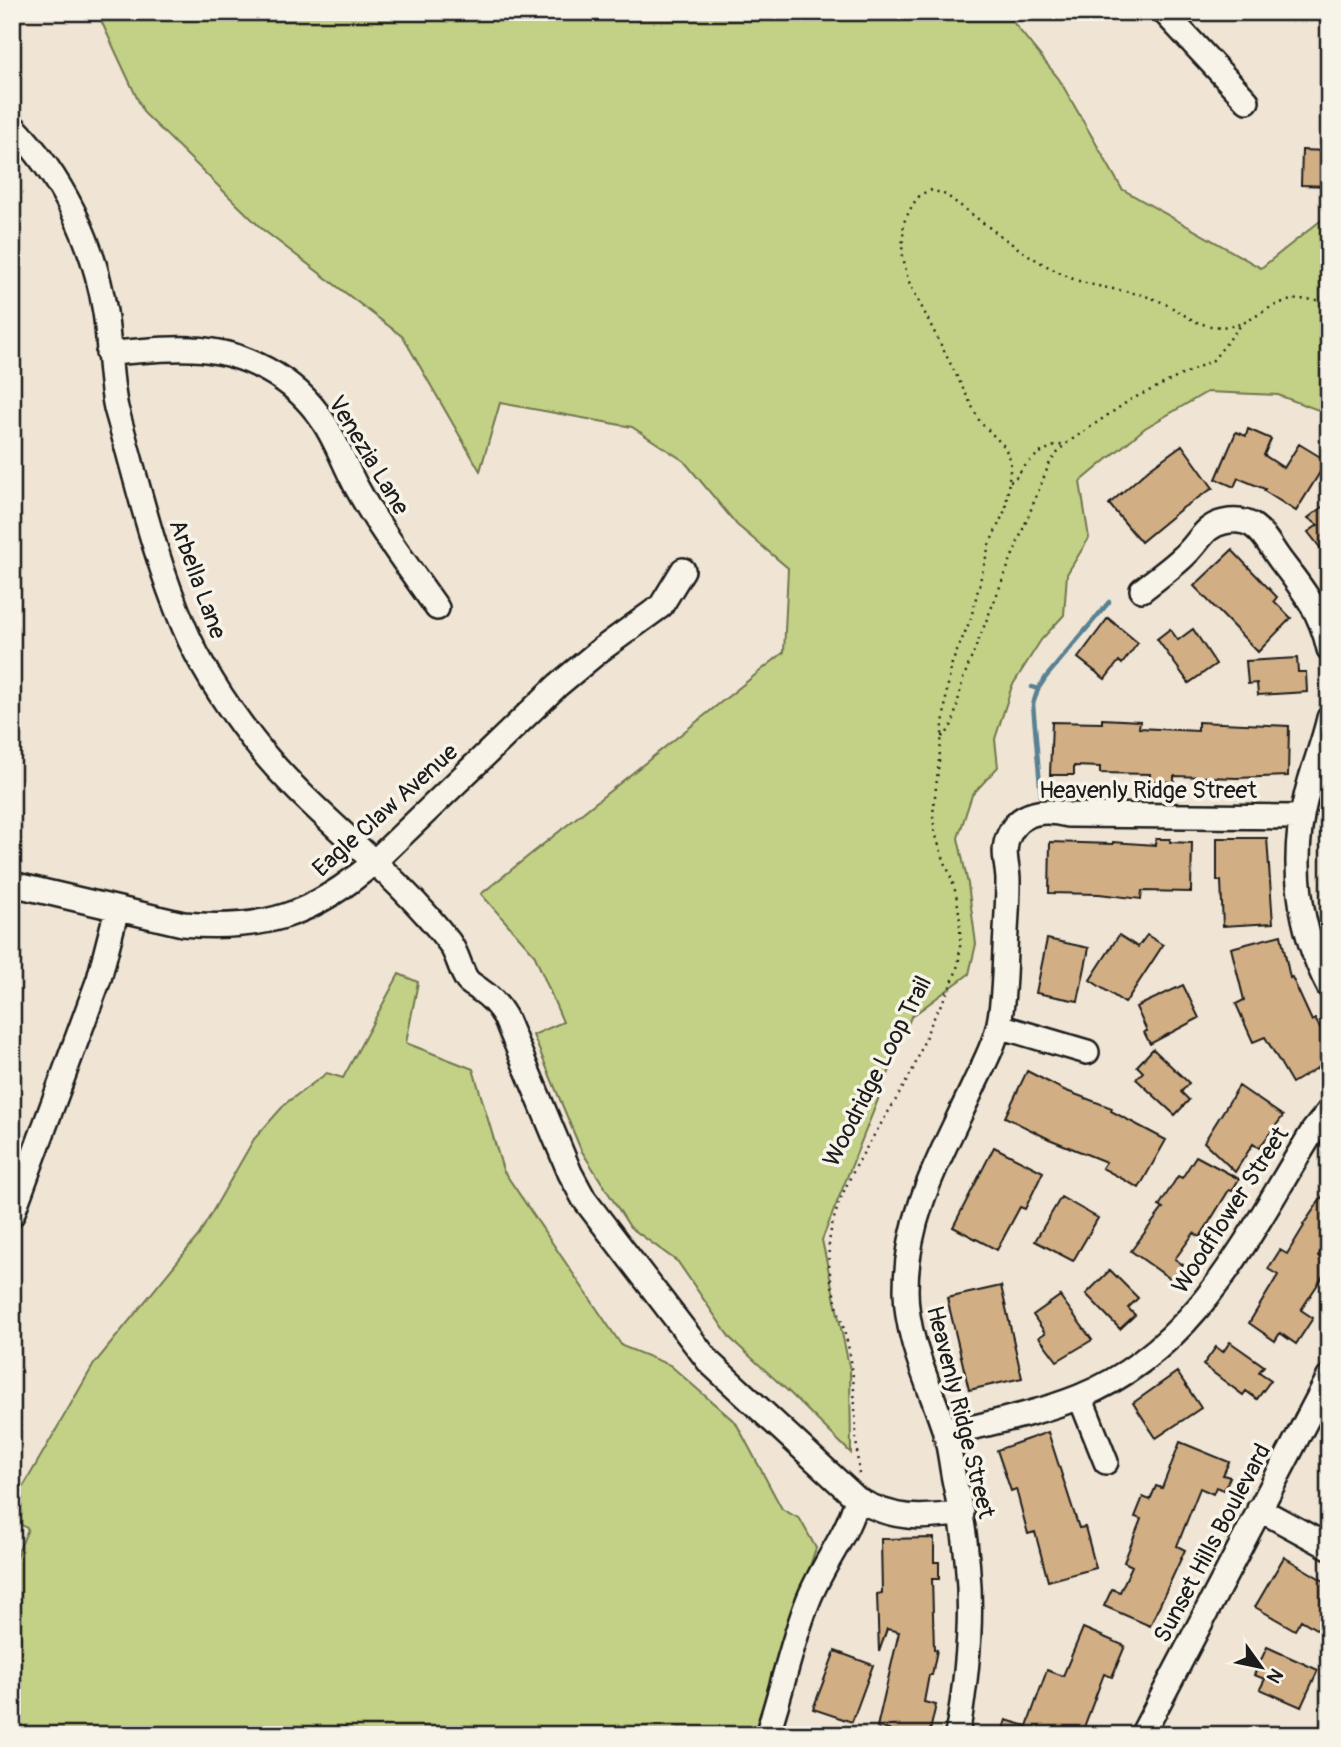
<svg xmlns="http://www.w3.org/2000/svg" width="1341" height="1747" font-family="Pangolin,sans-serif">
<rect width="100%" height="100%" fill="#f0e5d4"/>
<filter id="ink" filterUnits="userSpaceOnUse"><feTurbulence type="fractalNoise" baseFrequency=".0143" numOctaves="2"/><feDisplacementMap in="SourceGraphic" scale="14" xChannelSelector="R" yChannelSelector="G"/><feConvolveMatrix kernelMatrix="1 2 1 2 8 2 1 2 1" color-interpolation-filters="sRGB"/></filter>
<g filter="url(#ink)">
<path fill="#c2d185" stroke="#6f7650" stroke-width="2" d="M97 12H1005L1059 79 1122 189 1261 268 1329 214V417L1324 412 1278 395 1207 392 1145 428 1080 482 1089 538 1067 574 1064 615 1041 640 1012 686 995 739 998 767 972 795 958 838 968 884 976 944 969 974 911 1017 822 1240 850 1370 851 1453 790 1393 730 1338 678 1262 630 1227 581 1150 533 1035 563 1022 534 954 481 894 784 652 788 568 737 525 684 461 632 427 500 403 480 471 403 337 262 229 144 113Z
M399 974 418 982 406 1043 473 1069 503 1170 622 1346 670 1365 736 1423 782 1509 800 1519 816 1548 753 1735H12V1567L28 1529 12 1519V1506L94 1364 199 1235 254 1139 286 1103 327 1073 343 1078Z"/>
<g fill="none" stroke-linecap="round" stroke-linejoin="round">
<path stroke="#598193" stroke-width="4.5" d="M1032 687 1038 689 1033 704 1041 797
M1038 689 1046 677 1109 602"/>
</g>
<path fill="#d2ae84" stroke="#1c1c1c" stroke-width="2" d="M1302 150 1329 151V186L1301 185Z
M1248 429 1271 439 1264 455 1284 468 1299 444 1327 461 1296 511 1264 491 1265 489 1238 478 1234 487 1216 479 1236 432 1246 436Z
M1182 445 1213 488 1181 509 1141 542 1109 504 1149 469Z
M1329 502V559L1308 532 1318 525 1308 518Z
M1232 550 1277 597 1274 601 1291 618 1258 652 1194 586Z
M1108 618 1138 643 1122 664 1119 661 1105 679 1078 658Z
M1170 629 1178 640 1193 629 1216 664 1189 683 1157 639Z
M1297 658 1298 672H1306L1307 692 1258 695 1257 683 1248 684 1246 661Z
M1102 719 1140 721 1139 728 1198 731V722L1289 726 1288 776 1237 778 1174 776V782L1150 781V774L1100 773V767L1074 766V775H1050L1052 722 1102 723Z
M1217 838H1267L1273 923 1223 926 1221 881H1217Z
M1156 839H1170V842L1192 843 1191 892 1142 891 1141 899 1099 894 1049 893 1050 842 1113 844V842L1155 845Z
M1119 935 1138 947 1147 935 1163 945 1125 1003 1090 980Z
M1281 935 1290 978 1292 977 1312 1021 1315 1019 1329 1043V1061L1292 1083 1265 1037 1253 1042 1236 1004 1244 1000 1231 948Z
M1047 939 1089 948 1078 1001 1036 993Z
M1183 985 1199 1018 1150 1044 1144 1032 1147 1031 1136 1007Z
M1153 1049 1189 1083 1181 1092 1189 1100 1175 1115 1136 1079 1143 1072 1137 1066Z
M1027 1071 1064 1090 1112 1108 1111 1111 1166 1140 1139 1188 1102 1168 1106 1162 1049 1139 1005 1117Z
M1239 1086 1283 1116 1259 1148 1253 1144 1235 1172 1204 1142Z
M994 1147 1043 1172 1025 1209 1020 1207 997 1250 953 1227Z
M1196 1156 1239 1179 1232 1191 1229 1190 1200 1237 1194 1233 1175 1259 1183 1265 1172 1280 1131 1251 1163 1208 1159 1206 1178 1176 1182 1178Z
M1329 1187V1240L1318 1256 1329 1263V1267L1301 1310 1313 1318 1296 1344 1280 1333 1275 1341 1249 1323 1278 1275 1268 1269 1280 1250 1287 1254 1304 1226 1303 1225Z
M1061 1197 1098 1218 1073 1261 1035 1241Z
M1110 1270 1138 1298 1128 1308 1135 1315 1120 1329 1086 1294Z
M1001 1286 1022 1378 969 1390 947 1298Z
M1060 1296 1092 1340 1057 1361 1039 1337 1045 1333 1033 1315Z
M1230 1342 1264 1366 1259 1372 1271 1380 1257 1399 1246 1391 1243 1395 1203 1365 1216 1347 1223 1352Z
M1177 1372 1201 1408 1156 1438 1133 1403Z
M1048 1432 1079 1528 1085 1527 1096 1568 1048 1581 1035 1532 1028 1534 1016 1489 1011 1491 997 1450Z
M1180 1442 1229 1462 1223 1475 1230 1477 1224 1490 1216 1487 1213 1494 1200 1488 1177 1546 1185 1550 1150 1626 1104 1606 1112 1589 1120 1592 1132 1566 1124 1562 1141 1519 1135 1517 1143 1497 1150 1500 1156 1486 1162 1488Z
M934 1538V1562H939V1579H932L934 1649 937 1650 932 1675H929L924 1702 936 1705 929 1735H897L898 1732 877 1727 899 1632 887 1629 879 1652 877 1594 882 1593 881 1539Z
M1284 1557 1329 1584V1637L1301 1620 1295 1630 1255 1607Z
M1083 1628 1125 1646 1112 1677 1104 1674 1081 1735H1001L1006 1720 1027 1726 1047 1670 1063 1676Z
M1267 1647 1318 1670 1301 1707 1260 1689 1265 1679 1254 1675Z
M835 1651 873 1665 852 1722 813 1709Z"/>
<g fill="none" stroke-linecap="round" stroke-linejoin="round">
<defs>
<path id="minor" d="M1164 12 1247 101
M12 125C62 176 94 242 105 312 110 344 109 376 116 408 137 481 154 557 184 627 201 668 226 705 253 740 310 814 392 867 449 942 458 954 460 970 467 980 470 984 477 987 480 990 491 997 498 1005 505 1017L570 1173 584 1199 709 1362 857 1499C893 1520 921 1519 962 1513
M108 353C136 352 165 347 193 349 244 351 295 378 323 421 337 442 345 466 357 488 380 530 409 568 437 608
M1142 590C1157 578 1175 566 1188 552 1200 540 1205 526 1224 522 1258 515 1265 540 1281 561 1304 591 1320 610 1329 649
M1329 718C1323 745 1312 770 1306 797 1290 860 1298 929 1329 987
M12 884 183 924C263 931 314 915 374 862L558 685 599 651 661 606 683 570
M999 1026 1087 1052
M12 1215 99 979 117 909
M1080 1397 1106 1462
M945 1434C990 1423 1036 1414 1079 1397 1198 1349 1249 1233 1313 1131L1329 1111
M1259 1509 1329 1547
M767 1735C782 1691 791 1644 808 1601 822 1565 847 1536 857 1499
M957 1735C973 1643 975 1575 955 1484 951 1466 950 1449 945 1432 930 1385 906 1340 906 1290 906 1213 942 1154 973 1087 982 1067 995 1045 999 1023 1004 999 1004 974 1005 950 1006 927 1008 904 1008 881 1008 865 1001 851 1009 835 1020 811 1045 809 1068 815L1301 817
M1142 1735 1329 1377"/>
</defs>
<use href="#minor" stroke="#1c1c1c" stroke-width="28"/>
<path stroke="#1c1c1c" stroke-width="2.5" stroke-dasharray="2 5" stroke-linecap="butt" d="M1010 481 1014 480C1025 464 1043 445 1064 445
M942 736H945L953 723 963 679 1050 462 1064 445 1130 400 1213 360 1241 325
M859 1474C855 1439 856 1403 852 1368 846 1317 818 1276 833 1222 848 1167 886 1121 912 1071 920 1056 924 1038 932 1022 942 1000 955 983 959 959 962 933 960 900 950 875 942 854 934 837 933 814L947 690 952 663 971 618 989 545 1006 508 1011 461 1004 446 980 422 908 280 902 252 904 222 913 204 921 194 932 190 946 195C986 224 1025 258 1071 278 1096 289 1131 289 1159 301 1177 308 1192 324 1212 326 1248 330 1253 313 1281 303 1296 297 1313 300 1329 301"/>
<use href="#minor" stroke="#f7f3e8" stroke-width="23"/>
</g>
</g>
<g text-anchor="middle" stroke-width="7" stroke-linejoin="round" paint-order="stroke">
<g font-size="24" fill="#1c1c1c" stroke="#f7f3e8">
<text transform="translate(369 455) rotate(59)" y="8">Venezia Lane</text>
<text transform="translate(198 579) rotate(70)" y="8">Arbella Lane</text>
<text x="1148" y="798">Heavenly Ridge Street</text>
<text transform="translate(385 810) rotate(-42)" y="8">Eagle Claw Avenue</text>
<text transform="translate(877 1071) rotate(-63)" y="8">Woodridge Loop Trail</text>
<text transform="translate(1230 1210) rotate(-57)" y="8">Woodflower Street</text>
<text transform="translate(961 1412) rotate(76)" y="8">Heavenly Ridge Street</text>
<text transform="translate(1212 1543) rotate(-62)" y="8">Sunset Hills Boulevard</text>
</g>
</g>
<rect width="1341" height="1747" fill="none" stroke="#f7f3e8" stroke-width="42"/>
<rect x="21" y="21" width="1299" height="1705" fill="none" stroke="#1c1c1c" stroke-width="2.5" filter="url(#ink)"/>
<g transform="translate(1261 1667) rotate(123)" stroke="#f7f3e8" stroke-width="5" paint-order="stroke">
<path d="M0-5L12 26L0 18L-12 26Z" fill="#1c1c1c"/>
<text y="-10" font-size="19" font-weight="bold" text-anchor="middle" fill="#1c1c1c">N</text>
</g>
</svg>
